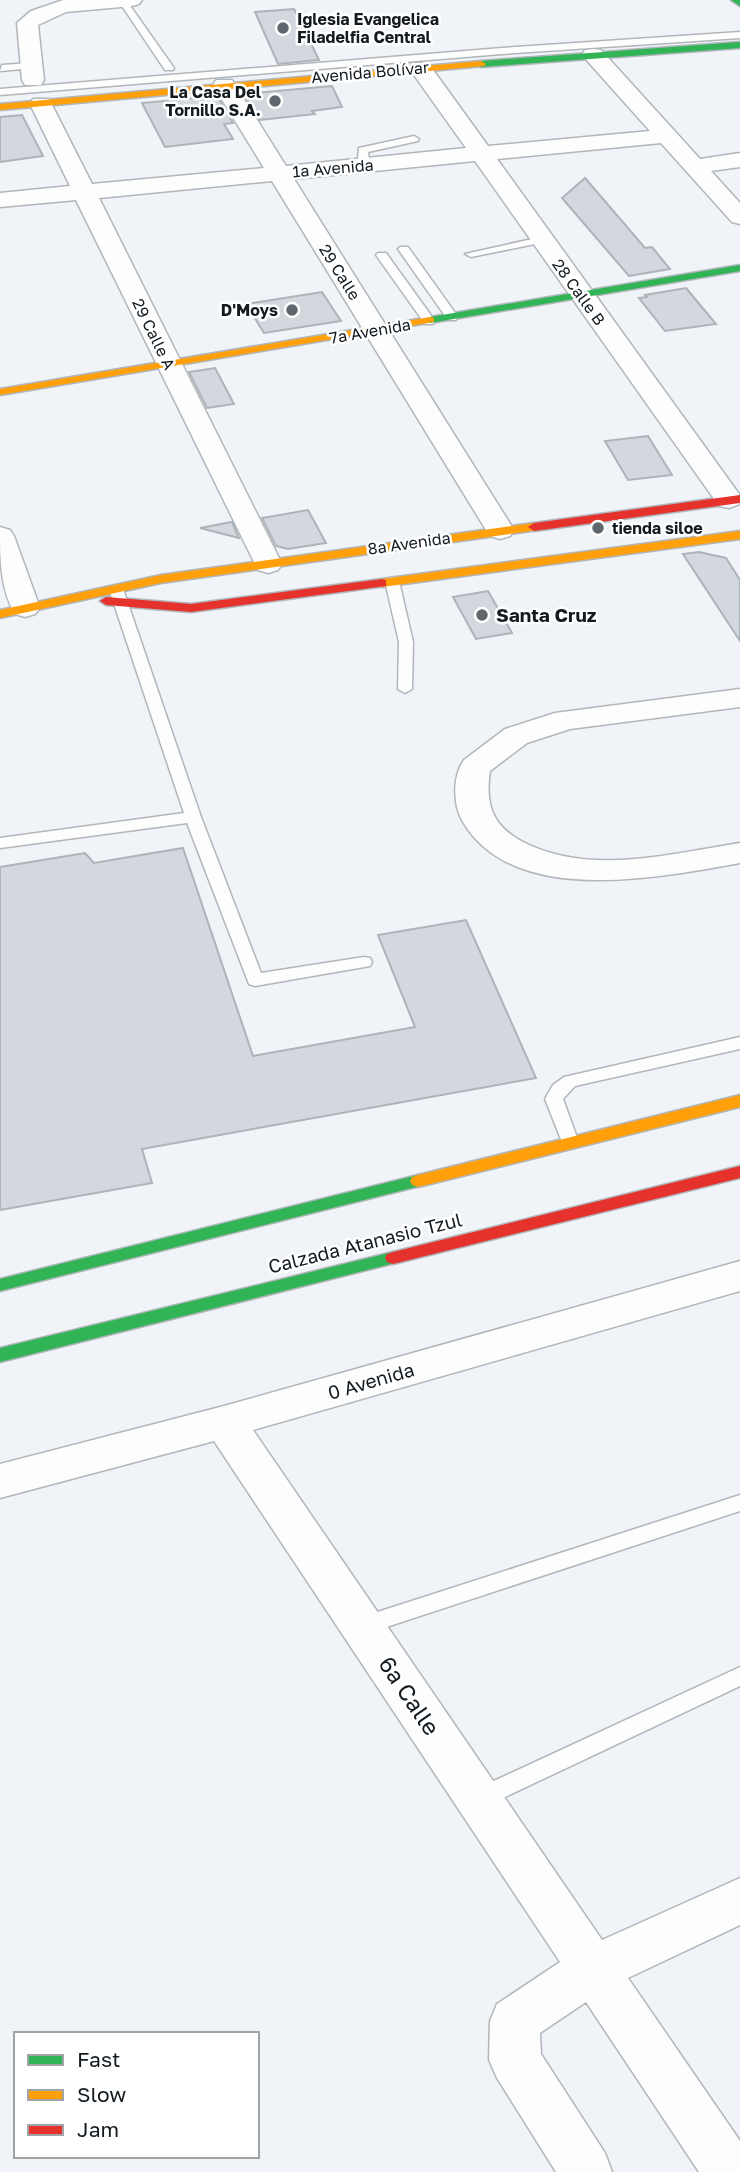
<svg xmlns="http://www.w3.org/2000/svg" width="740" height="2172" font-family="'Golos Text',sans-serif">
<rect width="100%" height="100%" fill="#f0f4f8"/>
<path fill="#d2d8de" stroke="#adb3b8" stroke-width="2" d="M294 9 319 60 278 64 255 12Z
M332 86 342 107 312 111 315 114 260 120 244 94Z
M217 96 233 123 224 124 233 139 165 147 142 103Z
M22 115 43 156 0 162V117Z
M585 178 645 248 652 247 670 269 629 276 562 198Z
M686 288 716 324 665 331 639 298 647 297 645 295Z
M322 292 341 321 264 333 246 304Z
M215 368 234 404 207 408 189 372Z
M648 436 672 475 628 480 605 441Z
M308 510 326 543 288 549 276 546 262 518Z
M232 522 239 538 200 528Z
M699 552 726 558 740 580V641L683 554Z
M488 591 512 633 476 639 453 597Z
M183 848 253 1056 415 1027 378 935 466 920 536 1078 142 1149 152 1183 0 1210V867L85 853 94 863Z"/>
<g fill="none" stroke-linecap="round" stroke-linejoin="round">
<defs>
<path id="lane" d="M118 0H126L174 68 173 70H165Z
M740 32V38L502 54 0 95V89L502 48Z
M31 63 36 66 35 68 0 71 2 65Z
M414 136 419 139 418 141 368 152 370 167H362L358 159 359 148Z
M541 237 547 240 545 242 471 257 465 254Z
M400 247H408L458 317 456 320H448L398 249Z
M378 253H386L435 321 433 324H425L376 255Z
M392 577 399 581 413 642 412 689 405 693 398 689 399 642 385 581Z
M116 585 123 589 201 817 261 973 364 957 370 958 372 962 370 966 255 986 249 984 187 823 0 848V838L184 813 109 589Z
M740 1037V1049L575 1086 563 1099 579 1143 576 1147H564L545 1099 553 1085 564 1077Z
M740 1495V1511L362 1635 354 1632 351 1626 354 1620 362 1617Z
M740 1667V1686L486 1806 478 1809 470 1806 467 1799 470 1792Z"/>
<path id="street" d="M63 0H142L139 4 132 6 66 12 38 25 44 80 41 85H25L22 80 17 23 31 11Z
M593 49 601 50 700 159 740 153V167L711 171 740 203V224L732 222 661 143 497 159 739 494 740 504 729 508 719 506 475 161 294 179 514 530 510 536 500 539 490 536 486 530 272 181 99 198 282 564 278 570 268 573 258 570 76 200 0 207V193L70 186 30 104 33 99H49L92 184 264 168 213 85 216 80H232L286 166 466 148 409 68 412 63H428L488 146 650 131 582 55 585 50Z
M0 527 10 530 14 536 40 608 35 614 25 617 15 614C0 589 0 557 0 527Z
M740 689V707L570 729 527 743 490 771C485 804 492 826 523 842 590 876 669 854 740 843V863C660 877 514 908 463 822 453 805 452 777 464 760L505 729 555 713Z
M740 1261V1291L253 1430 602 1940 740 1878V1925L628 1978 740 2141V2172H699L586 2002 540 2033 541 2054 605 2153 612 2172H556L497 2078 489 2060 490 2021 497 2004 560 1962 214 1441 0 1498V1464L224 1406Z"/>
<path id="fast" d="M731 0H740V6Z
M740 42V48L481 67 476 64 481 61Z
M740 265V271L430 323 425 320 430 317Z
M418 1175 424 1177 426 1181 424 1185 0 1291V1279Z
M393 1252 399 1254 401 1258 399 1262 0 1362V1348Z"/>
<path id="slow" d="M481 61 486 64 484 66 0 110V104Z
M430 317 434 318V322L0 395V389Z
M534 523 540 527 538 530 161 583 0 618V610L161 575Z
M740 531V539L382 587 376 583 382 579Z
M740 1095V1107L418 1187 412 1185 410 1181 412 1177 418 1175Z"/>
<path id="jam" d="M740 495V503L534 531 528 527 534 523Z
M382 579 386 580V586L191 612 106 605 100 601 106 597 191 604Z
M740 1166V1178L393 1264 387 1262 385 1258 387 1254 393 1252Z"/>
</defs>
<use href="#lane" stroke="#b0b6ba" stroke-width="3"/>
<use href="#street" stroke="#b0b6ba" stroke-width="3"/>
<use href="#fast" stroke="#b0b6ba" stroke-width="3"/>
<use href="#slow" stroke="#b0b6ba" stroke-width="3"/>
<use href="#jam" stroke="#b0b6ba" stroke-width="3"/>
<use href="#lane" fill="#fdfdfe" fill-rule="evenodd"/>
<use href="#street" fill="#fdfdfe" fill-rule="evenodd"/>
<use href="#fast" fill="#30b455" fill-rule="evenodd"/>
<use href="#slow" fill="#ff9f0a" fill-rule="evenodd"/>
<use href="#jam" fill="#e5322d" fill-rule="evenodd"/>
</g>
<g fill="#60676c" stroke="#fff" stroke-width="2.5">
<circle cx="283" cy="28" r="7"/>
<circle cx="275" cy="101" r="7"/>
<circle cx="292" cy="310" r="7"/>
<circle cx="598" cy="528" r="7"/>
<circle cx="482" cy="615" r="7"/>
</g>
<g text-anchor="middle" stroke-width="5" stroke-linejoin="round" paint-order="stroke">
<g font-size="16" font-weight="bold" fill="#131b21" stroke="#fff" text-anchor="start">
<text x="297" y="25">Iglesia Evangelica<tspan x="297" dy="18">Filadelfia Central</tspan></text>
<text x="261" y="98" text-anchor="end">La Casa Del<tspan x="261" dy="18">Tornillo S.A.</tspan></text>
<text x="278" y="316" text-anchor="end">D'Moys</text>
<text x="612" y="534">tienda siloe</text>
</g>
<g font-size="16" fill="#131b21" stroke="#fff">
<text transform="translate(370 72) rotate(-5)" y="6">Avenida Bolívar</text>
<text transform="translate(333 168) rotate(-5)" y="6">1a Avenida</text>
<text transform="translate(340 272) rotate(58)" y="6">29 Calle</text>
<text transform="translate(579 292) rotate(54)" y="6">28 Calle B</text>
<text transform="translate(370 331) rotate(-10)" y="6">7a Avenida</text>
<text transform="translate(154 334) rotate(64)" y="6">29 Calle A</text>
<text transform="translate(409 543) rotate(-8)" y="6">8a Avenida</text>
</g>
<g font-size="19" font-weight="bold" fill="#131b21" stroke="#fff" text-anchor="start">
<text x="496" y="622">Santa Cruz</text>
</g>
<g font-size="19" fill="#131b21" stroke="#fff">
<text transform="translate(365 1243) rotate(-14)" y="7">Calzada Atanasio Tzul</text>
<text transform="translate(371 1381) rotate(-16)" y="7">0 Avenida</text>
</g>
<g font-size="23" fill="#131b21" stroke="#fff">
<text transform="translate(409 1696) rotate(56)" y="8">6a Calle</text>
</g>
</g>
<rect x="14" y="2032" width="245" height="126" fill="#ffffff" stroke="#a1a4a6" stroke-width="2"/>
<rect x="28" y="2055" width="35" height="10" fill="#30b455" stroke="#a1a4a6" stroke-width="2"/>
<text x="77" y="2067" font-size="21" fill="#131b21">Fast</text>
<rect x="28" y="2090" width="35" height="10" fill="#ff9f0a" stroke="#a1a4a6" stroke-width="2"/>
<text x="77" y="2102" font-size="21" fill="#131b21">Slow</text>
<rect x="28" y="2125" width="35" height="10" fill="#e5322d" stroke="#a1a4a6" stroke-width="2"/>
<text x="77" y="2137" font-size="21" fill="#131b21">Jam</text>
</svg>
